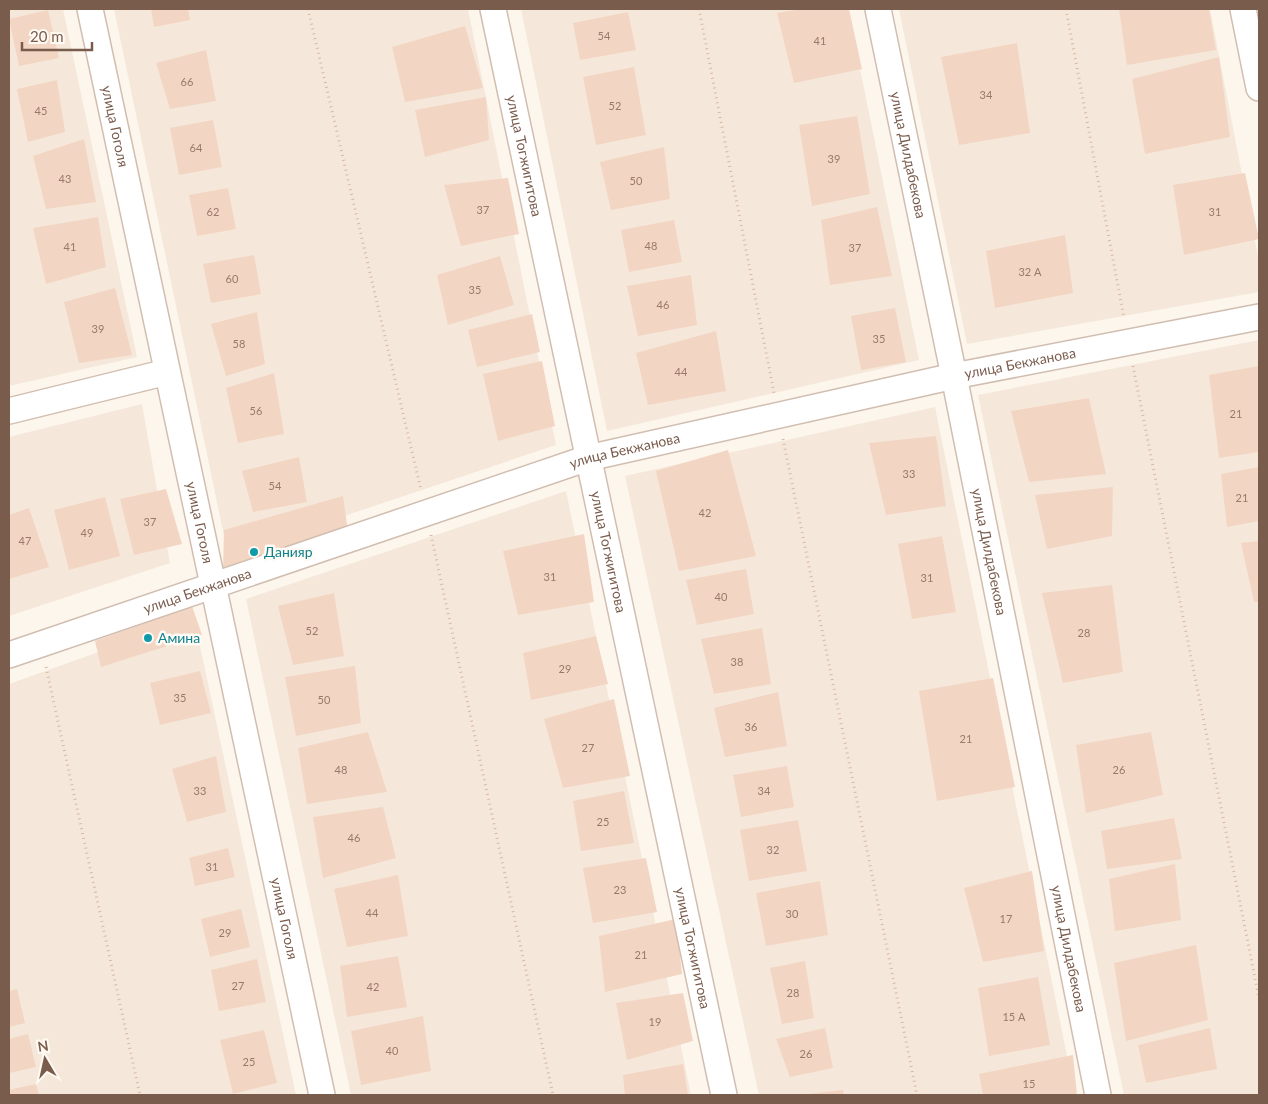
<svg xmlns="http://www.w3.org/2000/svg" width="1268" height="1104" font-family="Lato,sans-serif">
<rect width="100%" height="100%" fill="#fdf6ec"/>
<path fill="#f5e8da" d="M9 9H63L137 357 9 386Z
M114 9H468L556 445 228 555Z
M521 9H848L919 360 607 431Z
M899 9H1210L1259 262V292L967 344Z
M1259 340V1095H1124L978 395Z
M142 404 170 563 9 616V437Z
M935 407 1075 1095H759L625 476Z
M566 491 691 1095H351L246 599Z
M194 618 296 1095H9V684Z"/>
<path fill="#f3d5c3" d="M151 9H188L190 20 154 27Z
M802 9H849L862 69 794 83 777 13Z
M1119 9H1209L1216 50 1127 65Z
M48 10 59 58 19 66 9 19Z
M628 12 636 50 580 60 573 23Z
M465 26 483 88 405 102 392 47Z
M1017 43 1030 133 959 145 941 57Z
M206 50 216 101 170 109 156 63Z
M1219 57 1230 137 1145 154 1132 79Z
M634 67 646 135 596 145 583 77Z
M57 80 65 132 28 142 17 89Z
M486 97 489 140 425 157 415 110Z
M857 116 870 194 812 206 799 125Z
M213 120 222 167 179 175 170 128Z
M84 139 96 202 46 209 33 156Z
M664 147 670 199 611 210 600 162Z
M1245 173 1259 239 1184 255 1173 185Z
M508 178 519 234 461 246 444 185Z
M228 188 236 229 197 236 189 195Z
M877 207 892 276 830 285 821 220Z
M98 217 106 267 46 284 33 228Z
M674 220 682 262 629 272 621 230Z
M1065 235 1073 293 995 308 986 251Z
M254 255 261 294 211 303 203 264Z
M500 256 514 305 448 325 437 275Z
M691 275 697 325 638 336 627 286Z
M115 288 132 355 79 363 64 302Z
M895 308 906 362 861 370 851 316Z
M257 312 265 364 226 376 211 324Z
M532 314 540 352 477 367 468 330Z
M716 331 726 391 648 405 636 353Z
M542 361 555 426 498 441 483 374Z
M1259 366V452L1219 458 1209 375Z
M274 373 284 434 238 443 226 388Z
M1089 398 1106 474 1029 482 1011 411Z
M936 436 946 506 886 515 869 443Z
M728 450 756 556 679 571 656 471Z
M299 457 307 502 253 512 242 471Z
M1259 467V521L1227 527 1221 474Z
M1113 487 1112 536 1047 549 1035 495Z
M166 489 182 544 134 555 120 499Z
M343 496 348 532 223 572 224 530Z
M105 497 120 556 69 570 54 510Z
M29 508 49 567 9 579V515Z
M584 534 594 602 518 615 503 551Z
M942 536 956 612 912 619 898 544Z
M1259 541V602H1254L1241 543Z
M746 569 754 614 697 625 686 580Z
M1112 585 1123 672 1063 683 1042 593Z
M334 593 344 656 293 665 278 606Z
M192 606 202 635 101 667 95 641Z
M762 628 771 684 714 694 701 639Z
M596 636 608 684 531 700 523 653Z
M355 666 361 723 296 736 285 677Z
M200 671 211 713 160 725 150 683Z
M993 678 1015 787 937 801 919 691Z
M778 692 787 746 725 757 714 708Z
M614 699 630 776 563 788 544 719Z
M368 732 387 792 307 804 298 748Z
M1151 732 1163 795 1086 813 1076 745Z
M216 756 226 812 187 822 172 769Z
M787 766 794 807 741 817 733 775Z
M624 791 634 843 581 851 573 801Z
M383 807 396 858 323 878 313 817Z
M1174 818 1182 859 1107 869 1101 831Z
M798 820 807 871 749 881 740 830Z
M228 848 235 877 195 886 189 858Z
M646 858 657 912 593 923 583 868Z
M1175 864 1181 920 1115 931 1109 879Z
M1032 871 1044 951 983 962 964 888Z
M398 875 408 936 347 947 334 889Z
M820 881 828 935 766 946 756 893Z
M241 909 250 947 210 957 201 919Z
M676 919 682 974 605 992 599 936Z
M1196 945 1208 1020 1126 1041 1114 963Z
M398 956 407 1007 347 1017 340 966Z
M257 959 266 1002 219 1011 211 970Z
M805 961 814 1018 782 1024 770 968Z
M1038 977 1050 1045 989 1056 978 988Z
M17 989 25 1023 9 1027V991Z
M683 993 693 1041 627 1060 616 1003Z
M423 1016 431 1071 361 1085 351 1031Z
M825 1028 833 1068 790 1077 776 1039Z
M1210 1028 1217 1069 1146 1083 1138 1045Z
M264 1030 277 1083 233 1094 220 1040Z
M28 1034 36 1067 9 1073V1039Z
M1073 1055 1077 1095H983L979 1074Z
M683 1064 688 1095H625L623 1075Z
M36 1084 39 1095H9V1090Z
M843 1090 844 1095H808V1094Z"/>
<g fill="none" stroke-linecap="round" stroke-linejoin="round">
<defs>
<g id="minor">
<path id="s1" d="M90 9 322 1095"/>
<path id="s2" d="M493 9 724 1095"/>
<path id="s3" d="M878 9 954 376 1098 1095"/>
<path d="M1243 9 1259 88"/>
<path d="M9 411 167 372"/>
<path id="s4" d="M9 655 588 458 954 376 1259 317"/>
</g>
</defs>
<use href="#minor" stroke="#d1beb0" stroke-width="28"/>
<path stroke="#d9b8a5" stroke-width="3" stroke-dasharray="1 4" stroke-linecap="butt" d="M308 9 421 490
M699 9 774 393
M1066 9 1124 318
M1133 366 1259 998
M783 439 917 1095
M431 535 553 1095
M46 667 140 1095"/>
<use href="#minor" stroke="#fff" stroke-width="25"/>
</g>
<g fill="#0f9aa8" stroke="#fffaf3" stroke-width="2">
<circle cx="254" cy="552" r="5"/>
<circle cx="148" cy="638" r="5"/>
</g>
<g text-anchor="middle" stroke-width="5" stroke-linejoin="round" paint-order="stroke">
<g font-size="11" fill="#987a6a">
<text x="604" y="40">54</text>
<text x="820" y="45">41</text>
<text x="187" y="86">66</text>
<text x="986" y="99">34</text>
<text x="615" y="110">52</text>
<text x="41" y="115">45</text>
<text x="196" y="152">64</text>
<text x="834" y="163">39</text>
<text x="65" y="183">43</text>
<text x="636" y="185">50</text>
<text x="483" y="214">37</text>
<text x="213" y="216">62</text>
<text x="1215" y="216">31</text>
<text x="651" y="250">48</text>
<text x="70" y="251">41</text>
<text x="855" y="252">37</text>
<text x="1030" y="276">32 А</text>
<text x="232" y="283">60</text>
<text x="475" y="294">35</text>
<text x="663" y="309">46</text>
<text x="98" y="333">39</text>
<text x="879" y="343">35</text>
<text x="239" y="348">58</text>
<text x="681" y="376">44</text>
<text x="256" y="415">56</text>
<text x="1236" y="418">21</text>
<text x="909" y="478">33</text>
<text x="275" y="490">54</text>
<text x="1242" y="502">21</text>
<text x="705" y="517">42</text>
<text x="150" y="526">37</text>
<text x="87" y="537">49</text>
<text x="25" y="545">47</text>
<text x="550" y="581">31</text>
<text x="927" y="582">31</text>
<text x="721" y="601">40</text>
<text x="312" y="635">52</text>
<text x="1084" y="637">28</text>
<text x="737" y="666">38</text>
<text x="565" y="673">29</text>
<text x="180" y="702">35</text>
<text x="324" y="704">50</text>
<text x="751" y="731">36</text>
<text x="966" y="743">21</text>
<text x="588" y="752">27</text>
<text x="341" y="774">48</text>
<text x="1119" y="774">26</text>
<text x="200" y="795">33</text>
<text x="764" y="795">34</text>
<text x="603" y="826">25</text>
<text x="354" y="842">46</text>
<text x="773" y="854">32</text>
<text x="212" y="871">31</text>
<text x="620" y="894">23</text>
<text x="372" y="917">44</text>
<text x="792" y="918">30</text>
<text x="1006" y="923">17</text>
<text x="225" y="937">29</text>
<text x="641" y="959">21</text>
<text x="238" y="990">27</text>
<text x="373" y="991">42</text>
<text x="793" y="997">28</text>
<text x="1014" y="1021">15 А</text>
<text x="655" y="1026">19</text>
<text x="392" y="1055">40</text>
<text x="806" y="1058">26</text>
<text x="249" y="1066">25</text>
<text x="1029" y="1088">15</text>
</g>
<g font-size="14" fill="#7a5c4d" stroke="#fffaf3">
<text dy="5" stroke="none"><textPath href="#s1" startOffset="120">улица Гоголя</textPath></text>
<text dy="5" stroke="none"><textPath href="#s3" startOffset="149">улица Дилдабекова</textPath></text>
<text dy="5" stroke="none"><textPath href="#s2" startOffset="150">улица Тогжигитова</textPath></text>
<text dy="5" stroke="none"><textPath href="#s4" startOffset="1054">улица Бекжанова</textPath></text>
<text dy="5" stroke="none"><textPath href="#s4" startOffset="649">улица Бекжанова</textPath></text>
<text dy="5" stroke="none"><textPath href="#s1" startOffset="525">улица Гоголя</textPath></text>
<text dy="5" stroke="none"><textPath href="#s2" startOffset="555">улица Тогжигитова</textPath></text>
<text dy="5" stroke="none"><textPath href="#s3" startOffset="554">улица Дилдабекова</textPath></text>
<text dy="5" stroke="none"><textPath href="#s4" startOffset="199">улица Бекжанова</textPath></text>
<text dy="5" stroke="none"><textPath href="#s1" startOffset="930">улица Гоголя</textPath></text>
<text dy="5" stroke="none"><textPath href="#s2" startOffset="960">улица Тогжигитова</textPath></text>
<text dy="5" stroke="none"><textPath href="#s3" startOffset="959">улица Дилдабекова</textPath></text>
</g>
<g font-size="14" fill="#0d838f" stroke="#fffaf3" text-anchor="start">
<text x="264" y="557">Данияр</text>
<text x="158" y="643">Амина</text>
</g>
</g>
<rect width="1268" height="1104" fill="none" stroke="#7a5c4d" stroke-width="20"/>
<g transform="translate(45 1059) rotate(351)" stroke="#fffaf3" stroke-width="4" paint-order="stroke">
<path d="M0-4L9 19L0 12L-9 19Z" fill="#7a5c4d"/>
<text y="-8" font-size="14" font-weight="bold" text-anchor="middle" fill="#7a5c4d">N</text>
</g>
<path d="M22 42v8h70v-8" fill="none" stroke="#7a5c4d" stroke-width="2.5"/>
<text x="30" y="42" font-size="15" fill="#7a5c4d" stroke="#fffaf3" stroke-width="4" paint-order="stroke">20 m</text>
</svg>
